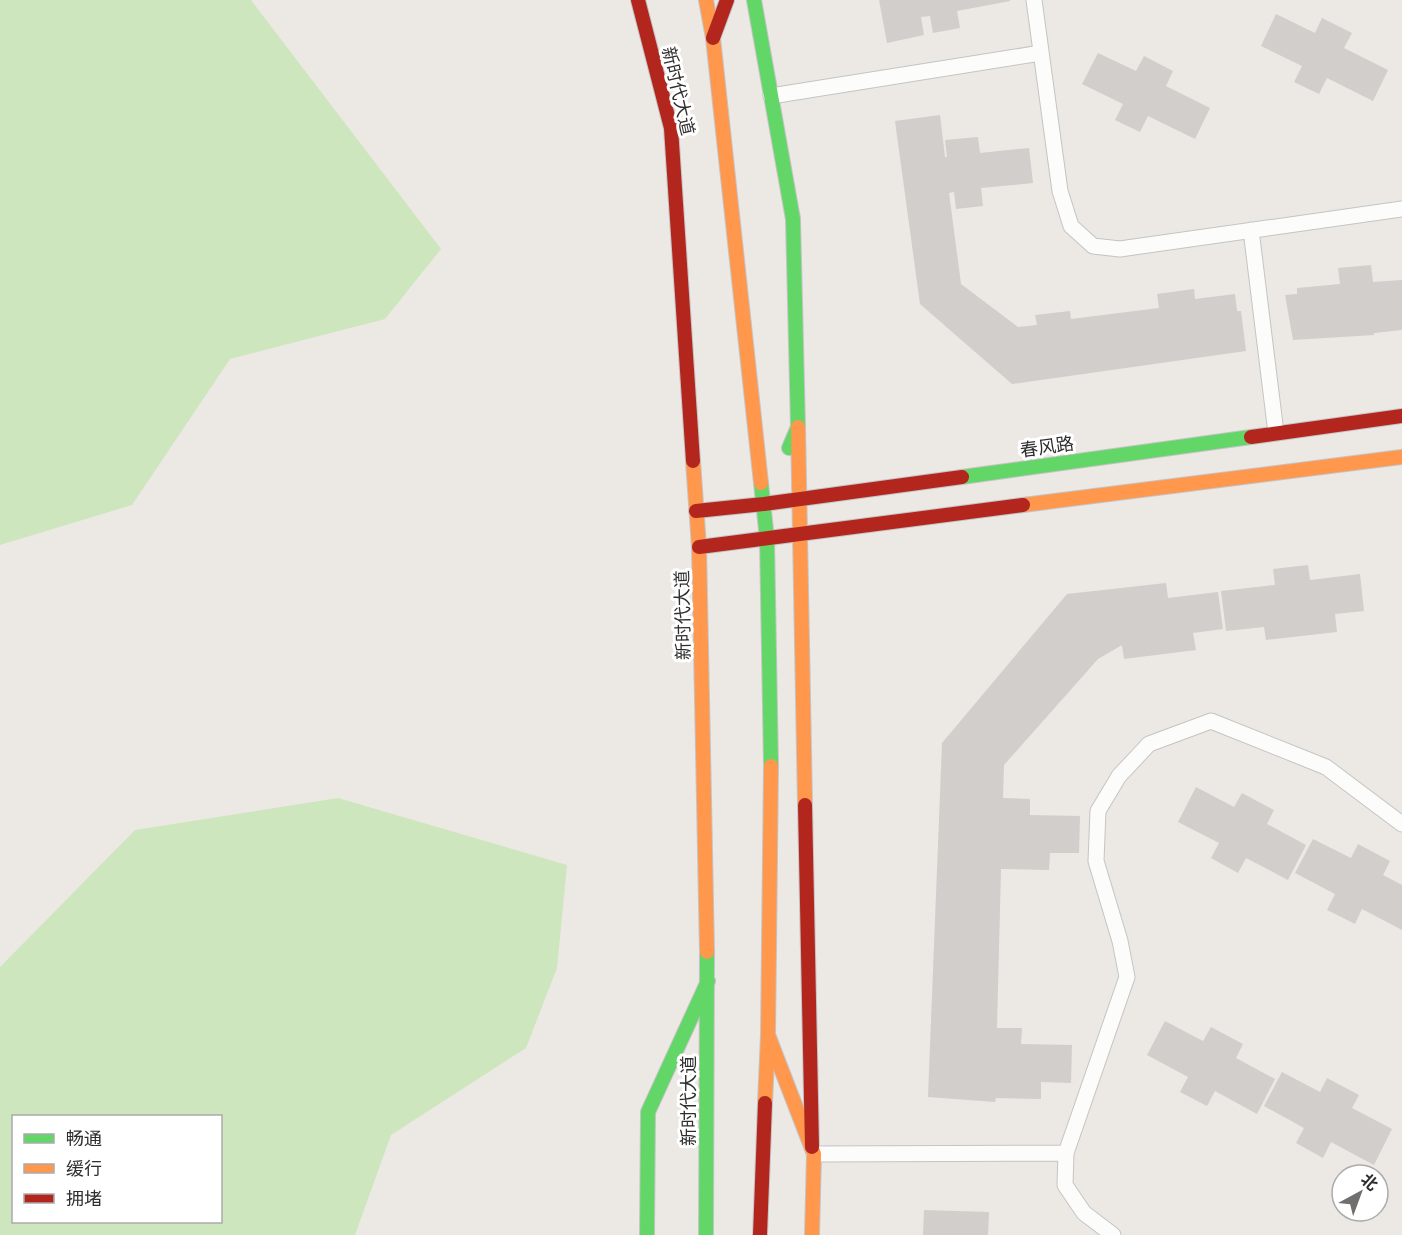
<svg xmlns="http://www.w3.org/2000/svg" width="1402" height="1235" font-family="Jost,'Noto Sans SC',sans-serif">
<rect width="100%" height="100%" fill="#ece8e4"/>
<path fill="#cee6be" fill-rule="evenodd" d="M0 0H251L441 249 385 319 230 359 132 505 0 545Z
M338 798 567 865 557 968 526 1048 391 1135 355 1235H0V967L135 830ZM14 1116H220V1222H14Z"/>
<path fill="#d1cecb" d="M879 0H1010V1L957 11 960 28 933 33 930 16 921 17 924 35 887 43Z
M1276 14 1315 33 1322 18 1352 33 1344 48 1388 70 1373 101 1327 78 1319 94 1294 82 1302 66 1261 46Z
M1098 53 1136 71 1144 56 1173 71 1166 86 1210 108 1195 139 1148 116 1140 132 1115 120 1123 104 1082 84Z
M940 115 945 157H947L945 140 978 137 980 153 1029 148 1033 183 981 188 983 206 956 209 954 192 949 193 961 284 1018 327 1037 325 1035 315 1070 311 1071 319 1159 308 1157 294 1194 289 1195 299 1235 294 1237 311H1241L1246 351 1012 384 920 304 895 121Z
M1371 265 1373 282 1402 280V330L1374 333V335L1293 340 1285 295 1297 294V288L1340 284 1338 268Z
M1308 565 1310 580 1360 574 1364 611 1335 614 1337 632 1266 640 1264 627 1226 631 1221 591 1275 585 1273 569Z
M1166 583 1168 598 1218 592 1223 629 1193 633 1196 650 1124 659 1122 645 1098 659 1004 765 1003 798 1030 799V815L1080 816 1079 853H1050L1049 870 1001 869 997 1028H1022L1021 1044 1072 1045 1071 1083 1041 1082V1099L996 1098 995 1102 928 1097 942 743 1067 594Z
M1196 787 1234 807 1242 793 1274 810 1267 824 1306 845 1288 880 1246 858 1238 873 1211 858 1219 843 1178 822Z
M1313 839 1351 858 1358 844 1390 861 1383 875 1402 885V930L1362 909 1355 924 1327 910 1335 894 1295 873Z
M1165 1021 1203 1041 1211 1027 1243 1044 1236 1058 1275 1079 1257 1114 1215 1091 1207 1106 1180 1092 1188 1077 1147 1055Z
M1282 1072 1320 1092 1327 1078 1359 1095 1352 1108 1392 1129 1374 1165 1331 1142 1323 1158 1296 1143 1304 1128 1264 1106Z
M924 1210 989 1212 988 1235H923Z"/>
<g fill="none" stroke-linecap="round" stroke-linejoin="round">
<defs>
<path id="lane" d="M1034 0 1060 191 1071 226 1093 246 1120 249 1402 209
M771 96 1041 53
M1251 230 1276 433
M814 1154 1066 1153
M1113 1235 1084 1213 1065 1185 1066 1153 1127 977 1120 941 1096 861 1098 811 1119 776 1149 744 1211 721 1326 767 1402 824"/>
<path id="fast" d="M754 0 793 219 798 427 789 448
M962 477 1251 437
M761 483 767 539 771 766
M647 1235 648 1112 708 981
M706 1235 707 952"/>
<path id="slow" d="M706 0 713 38 761 483
M798 427 805 805
M693 461 699 547 707 952
M1023 505 1402 457
M768 1035 814 1154 812 1235
M765 1103 768 1035 771 766"/>
<path id="jam" d="M638 0 671 128 693 461
M713 38 727 0
M1251 437 1402 416
M696 511 764 504 962 477
M699 547 1023 505
M805 805 812 1147
M760 1235 765 1103"/>
</defs>
<use href="#lane" stroke="#c5c4c5" stroke-width="17"/>
<use href="#fast" stroke="#c5c4c5" stroke-width="16"/>
<use href="#slow" stroke="#c5c4c5" stroke-width="16"/>
<use href="#jam" stroke="#c5c4c5" stroke-width="16"/>
<use href="#lane" stroke="#fcfcfb" stroke-width="15"/>
<use href="#fast" stroke="#63d668" stroke-width="14"/>
<use href="#slow" stroke="#ff974d" stroke-width="14"/>
<use href="#jam" stroke="#b3261e" stroke-width="14"/>
</g>
<g text-anchor="middle" stroke-width="6" stroke-linejoin="round" paint-order="stroke">
<g font-size="18" fill="#2e2e2e" stroke="#fff">
<text transform="translate(678 91) rotate(77)" y="6">新时代大道</text>
<text transform="translate(1047 447) rotate(-8)" y="6">春风路</text>
<text transform="translate(683 615) rotate(-91)" y="6">新时代大道</text>
<text transform="translate(689 1101) rotate(-90)" y="6">新时代大道</text>
</g>
</g>
<rect x="12" y="1115" width="210" height="108" fill="#ffffff" stroke="#ababab" stroke-width="1.5"/>
<rect x="24" y="1134" width="30" height="9" fill="#63d668" stroke="#ababab" stroke-width="1.5"/>
<text x="66" y="1145" font-size="18" fill="#2e2e2e">畅通</text>
<rect x="24" y="1164" width="30" height="9" fill="#ff974d" stroke="#ababab" stroke-width="1.5"/>
<text x="66" y="1175" font-size="18" fill="#2e2e2e">缓行</text>
<rect x="24" y="1194" width="30" height="9" fill="#b3261e" stroke="#ababab" stroke-width="1.5"/>
<text x="66" y="1205" font-size="18" fill="#2e2e2e">拥堵</text>
<g transform="translate(1360 1193) rotate(41)"><circle r="28" fill="#ffffff" stroke="#ababab" stroke-width="1.5"/>
<path d="M0-4.5L10 22L0 15L-10 22Z" fill="#706f6e"/>
<text y="-9" font-size="16" font-weight="bold" text-anchor="middle" fill="#2e2e2e">北</text>
</g>
</svg>
